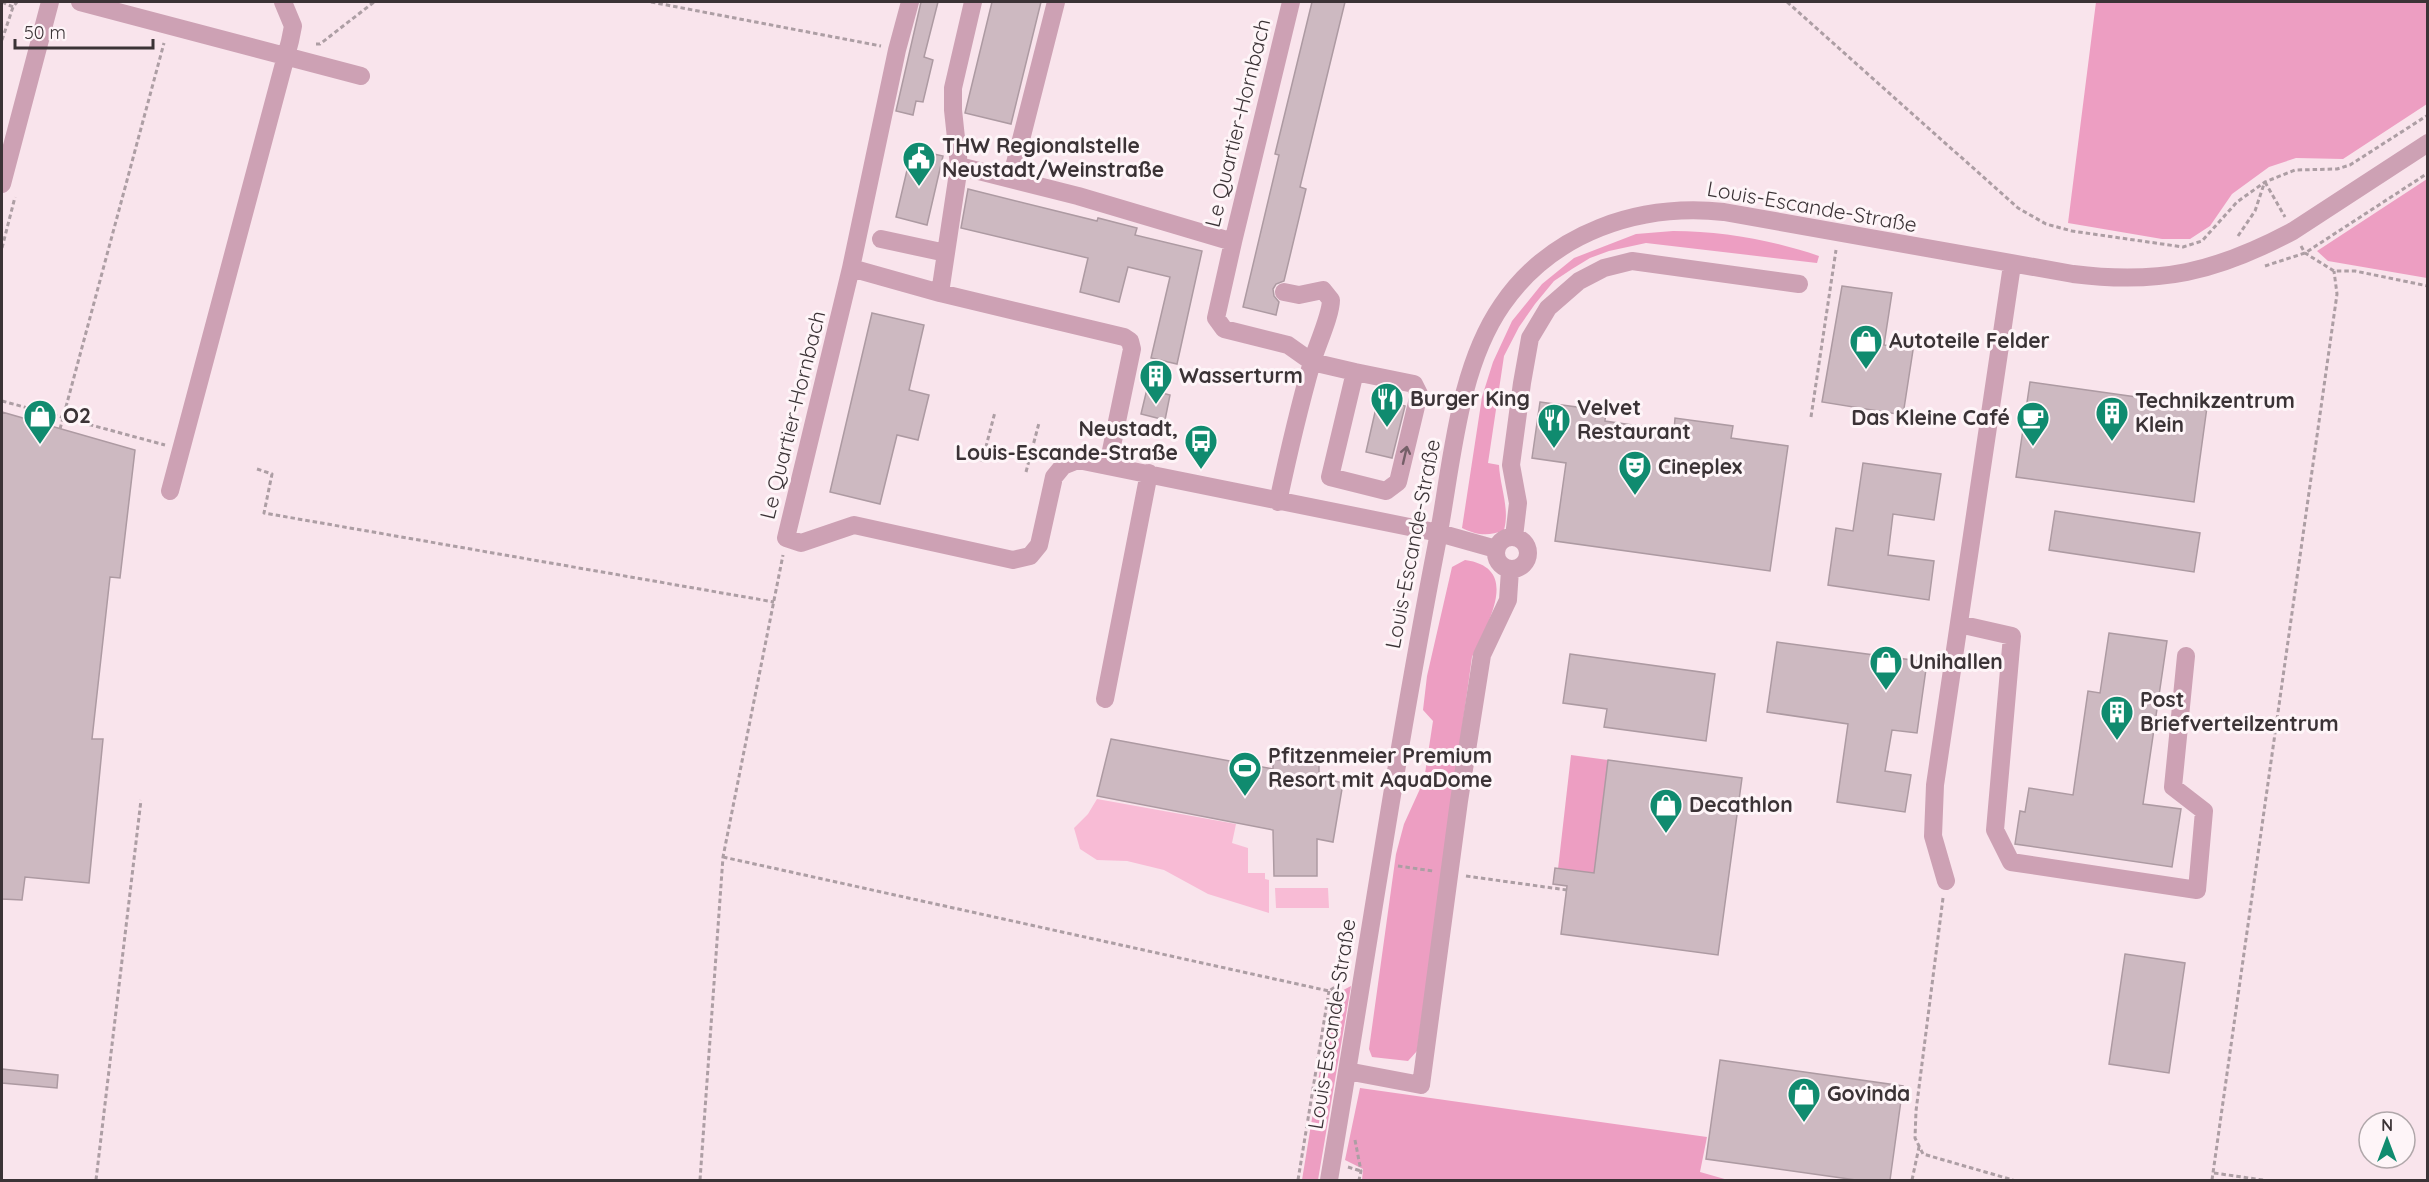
<svg xmlns="http://www.w3.org/2000/svg" width="2429" height="1182" font-family="Quicksand,sans-serif">
<rect width="100%" height="100%" fill="#f9e4ec"/>
<path fill="#ed9ec2" d="M2096 2H2427V104L2343 159 2296 158 2269 167 2232 194 2210 226 2190 239H2162L2068 223Z
M2427 179V278L2328 261 2317 251Z
M1673 231C1723 231 1771 240 1819 256L1817 263 1646 243 1609 251 1590 258 1572 269 1554 281 1535 304 1519 327 1504 356 1488 463 1499 465C1500 487 1510 508 1504 530 1488 537 1477 535 1462 528L1482 397 1493 362 1512 321 1542 284 1574 258 1636 234Z
M1465 560C1523 568 1486 625 1472 657L1417 1051 1408 1061 1372 1057 1369 1049 1396 854 1404 824 1424 780 1433 721 1423 710 1427 676 1452 567Z
M1571 755 1608 760 1594 873 1558 869Z
M1351 986 1318 1180H1302L1332 996Z
M1360 1088 1707 1137 1700 1172 1728 1180H1362L1363 1169 1345 1160Z"/>
<path fill="#f8bbd5" d="M1097 799 1236 824 1232 843 1248 848V873H1265V879L1269 880V913L1208 894 1164 870 1127 861 1097 860 1080 849 1074 828 1088 814Z
M1275 888H1328L1329 908H1276Z"/>
<path fill="#cdb9c1" stroke="#ad9aa2" stroke-width="1.5" d="M921 2H938L924 57 933 60 923 102 916 101 913 115 896 111Z
M992 2H1041L1011 124 965 113Z
M1312 2H1345L1300 187 1306 189 1284 281 1276 284 1273 289 1274 296 1279 302 1276 315 1243 307 1279 155 1275 154Z
M912 149 943 156 927 225 896 217Z
M968 189 1097 221 1098 218 1137 228 1135 235 1202 251 1177 364 1151 358 1170 277 1128 267 1119 302 1080 292 1088 258 961 228Z
M1842 286 1892 293 1884 345 1913 350 1903 415 1822 402Z
M872 313 924 325 909 390 929 395 918 440 897 435 880 504 830 492Z
M2030 382 2207 407 2194 502 2016 477Z
M1147 389 1170 395 1165 420 1141 414Z
M1378 399 1405 406 1392 458 1366 452Z
M1540 402 1606 411 1605 421 1674 431 1675 418 1733 426 1731 438 1788 446 1770 571 1555 541 1566 463 1532 458Z
M2 412 135 450 120 578 110 577 92 739H103L89 883 25 877 22 900 2 899Z
M1863 463 1941 474 1934 520 1893 514 1888 555 1934 561 1929 600 1828 585 1836 528 1853 531Z
M2055 511 2200 533 2194 572 2049 550Z
M2109 633 2167 641 2143 804 2181 809 2172 867 2015 844 2020 811 2025 812 2029 788 2073 795 2088 691 2100 693Z
M1777 642 1927 662 1917 733 1892 730 1885 771 1911 775 1905 812 1837 802 1848 724 1767 712Z
M1570 654 1715 674 1706 741 1604 727 1607 709 1563 703Z
M1111 739 1273 769V760H1319V777L1343 783 1333 842 1317 839V876H1274L1273 830 1097 796Z
M1608 760 1742 778 1718 955 1561 934 1567 886 1553 884 1555 868 1594 873Z
M2125 954 2185 963 2169 1073 2109 1064Z
M1720 1060 1903 1086 1890 1180H1856L1706 1159Z
M2 1069 58 1075 57 1088 2 1083Z"/>
<g fill="none" stroke-linecap="round" stroke-linejoin="round">
<path stroke="#ad9ea4" stroke-width="3" stroke-dasharray="4.5 3" stroke-linecap="butt" d="M2 2 13 7
M651 2 881 46
M1787 2 2018 208 2046 224 2072 231 2183 247 2202 241 2237 202 2265 182 2295 170 2337 169 2350 165 2428 115
M2 40 13 7 17 2
M316 44H320L374 2
M2265 182 2285 217
M2238 236 2255 211 2264 184
M2301 246 2305 253 2334 271H2355L2428 286
M2 248 15 197
M2265 266 2305 253 2428 173
M2 401 165 445
M1811 417 1836 250
M60 429 164 43
M982 462 995 412
M257 469 272 474 264 513 774 602
M1026 472 1039 423
M723 857 1329 991 1343 982
M1398 866 1433 871
M1466 876 1567 890
M1943 898 1916 1111 1915 1138 1923 1154 2013 1180
M1355 1140 1361 1171 1359 1180
M1348 1167 1361 1171
M2214 1173 2263 1180
M96 1180 141 800
M700 1180 723 857 783 555
M1298 1180 1329 991
M1912 1180 1919 1147
M2212 1180 2337 294 2334 271"/>
<path stroke="#cda1b4" stroke-width="18" d="M80 2 361 76
M910 2 897 50 851 268 786 538 801 543 854 525 1013 560 1030 556 1039 545 1054 477 1063 466 1078 460 1439 533 1496 549
M959 166 1078 196 1233 242 1291 2
M1011 179 1056 2
M2 184 50 2
M881 239 946 253
M1233 242 1216 318 1224 329 1288 345 1312 362 1355 372 1330 477 1386 491 1398 482 1419 394 1414 384 1355 372
M851 268 940 293 959 166 953 110V88L973 2
M940 293 1124 337 1130 341 1132 349 1108 465
M170 491 290 41 293 26 283 2
M1278 502C1288 455 1299 408 1312 362 1317 345 1331 315 1331 300L1323 290 1299 295 1284 292
M1496 553a16 16 0 1 1 32 0a16 16 0 1 1-32 0Z
M1514 537 1518 503 1511 465 1522 383 1530 338 1548 308 1579 281 1604 268 1632 261 1799 284
M1959 624 2012 636 1995 830 2011 862 2197 890 2204 811 2173 787 2186 656
M1105 699 1149 473
M1946 881 1933 836 1935 785 2012 265
M1347 1071 1421 1085 1459 801 1482 655 1508 600 1510 570
M1329 1180C1365 968 1396 754 1437 543 1452 466 1457 370 1502 305 1552 232 1639 203 1724 212L2073 274C2160 285 2216 272 2293 231L2428 143"/>
</g>
<defs><path id="oneway-shaft" d="M-6 0H5M1.5-3L5.5 0L1.5 3" fill="none" stroke-width="1.6" stroke-linecap="round" stroke-linejoin="round" transform="scale(1.5)"/></defs>
<use stroke="#755f68" href="#oneway-shaft" transform="translate(1405 455) rotate(-77)"/>
<defs>
<symbol id="civic-pin" viewBox="-11 -11 22 30"><path d="M0 17L-7.5 6A9.5 9.5 0 1 1 7.5 6Z" fill="#108b6f" stroke="#fef5f8"/><path d="M-.6-6.5H3V-4.5H.6V-3L4-1V1h2V6H-6V1h2V-1L-.6-3ZM-1.2 2.5V6h2.4V2.5Z" fill="#fff"/></symbol>
<symbol id="shop-pin" viewBox="-11 -11 22 30"><path d="M0 17L-7.5 6A9.5 9.5 0 1 1 7.5 6Z" fill="#108b6f" stroke="#fef5f8"/><path d="M-5-2.5h2.3a2.7 3.5 0 0 1 5.4 0H5L5.5 6h-11ZM-1.5-2.5h3a1.5 2.3 0 0 0-3 0Z" fill="#fff"/></symbol>
<symbol id="building-pin" viewBox="-11 -11 22 30"><path d="M0 17L-7.5 6A9.5 9.5 0 1 1 7.5 6Z" fill="#108b6f" stroke="#fef5f8"/><path d="M-4-6H4V6H1V3H-1V6H-4ZM-2.5-4.3h1.7v1.8h-1.7ZM.8-4.3h1.7v1.8H.8ZM-2.5-1h1.7V.8h-1.7ZM.8-1h1.7V.8H.8Z" fill="#fff"/></symbol>
<symbol id="restaurant-pin" viewBox="-11 -11 22 30"><path d="M0 17L-7.5 6A9.5 9.5 0 1 1 7.5 6Z" fill="#108b6f" stroke="#fef5f8"/><path d="M-5-6h1v4h1v-4h1v4h1v-4h1v5L-1.5 .5V6h-2V.5L-5-1ZM5-6V6H3V1.5H1.5Q1.5-4 5-6Z" fill="#fff"/></symbol>
<symbol id="cafe-pin" viewBox="-11 -11 22 30"><path d="M0 17L-7.5 6A9.5 9.5 0 1 1 7.5 6Z" fill="#108b6f" stroke="#fef5f8"/><path d="M-5.5-4.5H6V0H3Q3 3.5 0 3.5H-2.5Q-5.5 3.5-5.5 0ZM3-3.2v2h1.7v-2ZM-6 4.5H4V6H-6Z" fill="#fff"/></symbol>
<symbol id="bus-pin" viewBox="-11 -11 22 30"><path d="M0 17L-7.5 6A9.5 9.5 0 1 1 7.5 6Z" fill="#108b6f" stroke="#fef5f8"/><path d="M-5-6H5V4H4V6H2V4H-2V6H-4V4H-5ZM-3.5-4V0h7V-4ZM-3.5 1.2v1.5H-2V1.2ZM2 1.2v1.5H3.5V1.2Z" fill="#fff"/></symbol>
<symbol id="theatre-pin" viewBox="-11 -11 22 30"><path d="M0 17L-7.5 6A9.5 9.5 0 1 1 7.5 6Z" fill="#108b6f" stroke="#fef5f8"/><path d="M-5-5.5Q0-4 5-5.5V0Q5 5 0 6Q-5 5-5 0ZM-3.3-2.5H-1v1.5H-3.3ZM1-2.5H3.3v1.5H1ZM-2.8 1Q0 5.5 2.8 1Z" fill="#fff"/></symbol>
<symbol id="stadium-pin" viewBox="-11 -11 22 30"><path d="M0 17L-7.5 6A9.5 9.5 0 1 1 7.5 6Z" fill="#108b6f" stroke="#fef5f8"/><path d="M0-5a6.5 5 0 1 0 0 10a6.5 5 0 1 0 0-10ZM-3.5-1.8h7v3.6h-7Z" fill="#fff"/></symbol>
</defs>
<g fill-rule="evenodd">
<use href="#civic-pin" x="900" y="139" width="38" height="52"/>
<use href="#shop-pin" x="1847" y="322" width="38" height="52"/>
<use href="#building-pin" x="1137" y="357" width="38" height="52"/>
<use href="#restaurant-pin" x="1368" y="380" width="38" height="52"/>
<use href="#building-pin" x="2093" y="394" width="38" height="52"/>
<use href="#shop-pin" x="21" y="397" width="38" height="52"/>
<use href="#cafe-pin" x="2014" y="399" width="38" height="52"/>
<use href="#restaurant-pin" x="1535" y="401" width="38" height="52"/>
<use href="#bus-pin" x="1182" y="422" width="38" height="52"/>
<use href="#theatre-pin" x="1616" y="448" width="38" height="52"/>
<use href="#shop-pin" x="1867" y="643" width="38" height="52"/>
<use href="#building-pin" x="2098" y="693" width="38" height="52"/>
<use href="#stadium-pin" x="1226" y="749" width="38" height="52"/>
<use href="#shop-pin" x="1647" y="786" width="38" height="52"/>
<use href="#shop-pin" x="1785" y="1075" width="38" height="52"/>
</g>
<g text-anchor="middle" stroke-width="6" stroke-linejoin="round" paint-order="stroke">
<g font-size="21" fill="#3b3336" stroke="#fef5f8">
<text transform="translate(1238 123) rotate(-76)" y="7">Le Quartier-Hornbach</text>
<text transform="translate(1812 207) rotate(10)" y="7">Louis-Escande-Straße</text>
<text transform="translate(793 415) rotate(-76)" y="7">Le Quartier-Hornbach</text>
<text transform="translate(1413 544) rotate(-79)" y="7">Louis-Escande-Straße</text>
<text transform="translate(1332 1024) rotate(-81)" y="7">Louis-Escande-Straße</text>
</g>
<g font-size="21" font-weight="bold" fill="#3b3336" stroke="#fef5f8" text-anchor="start">
<text x="942" y="153">THW Regionalstelle<tspan x="942" dy="24">Neustadt/Weinstraße</tspan></text>
<text x="1889" y="348">Autoteile Felder</text>
<text x="1179" y="383">Wasserturm</text>
<text x="1410" y="406">Burger King</text>
<text x="2135" y="408">Technikzentrum<tspan x="2135" dy="24">Klein</tspan></text>
<text x="1577" y="415">Velvet<tspan x="1577" dy="24">Restaurant</tspan></text>
<text x="63" y="423">O2</text>
<text x="2010" y="425" text-anchor="end">Das Kleine Café</text>
<text x="1178" y="436" text-anchor="end">Neustadt,<tspan x="1178" dy="24">Louis-Escande-Straße</tspan></text>
<text x="1658" y="474">Cineplex</text>
<text x="1909" y="669">Unihallen</text>
<text x="2140" y="707">Post<tspan x="2140" dy="24">Briefverteilzentrum</tspan></text>
<text x="1268" y="763">Pfitzenmeier Premium<tspan x="1268" dy="24">Resort mit AquaDome</tspan></text>
<text x="1689" y="812">Decathlon</text>
<text x="1827" y="1101">Govinda</text>
</g>
</g>
<rect width="2429" height="1182" fill="none" stroke="#3b3336" stroke-width="6"/>
<g transform="translate(2387 1140)"><circle r="28" fill="#fef5f8" stroke="#b0a7aa" stroke-width="1.5"/>
<path d="M0-4.5L10 22L0 15L-10 22Z" fill="#108b6f"/>
<text y="-9" font-size="16" font-weight="bold" text-anchor="middle" fill="#3b3336">N</text>
</g>
<path d="M15 39v9h138v-9" fill="none" stroke="#3b3336" stroke-width="3"/>
<text x="24" y="39" font-size="18" fill="#3b3336" stroke="#fef5f8" stroke-width="4.5" paint-order="stroke">50 m</text>
</svg>
